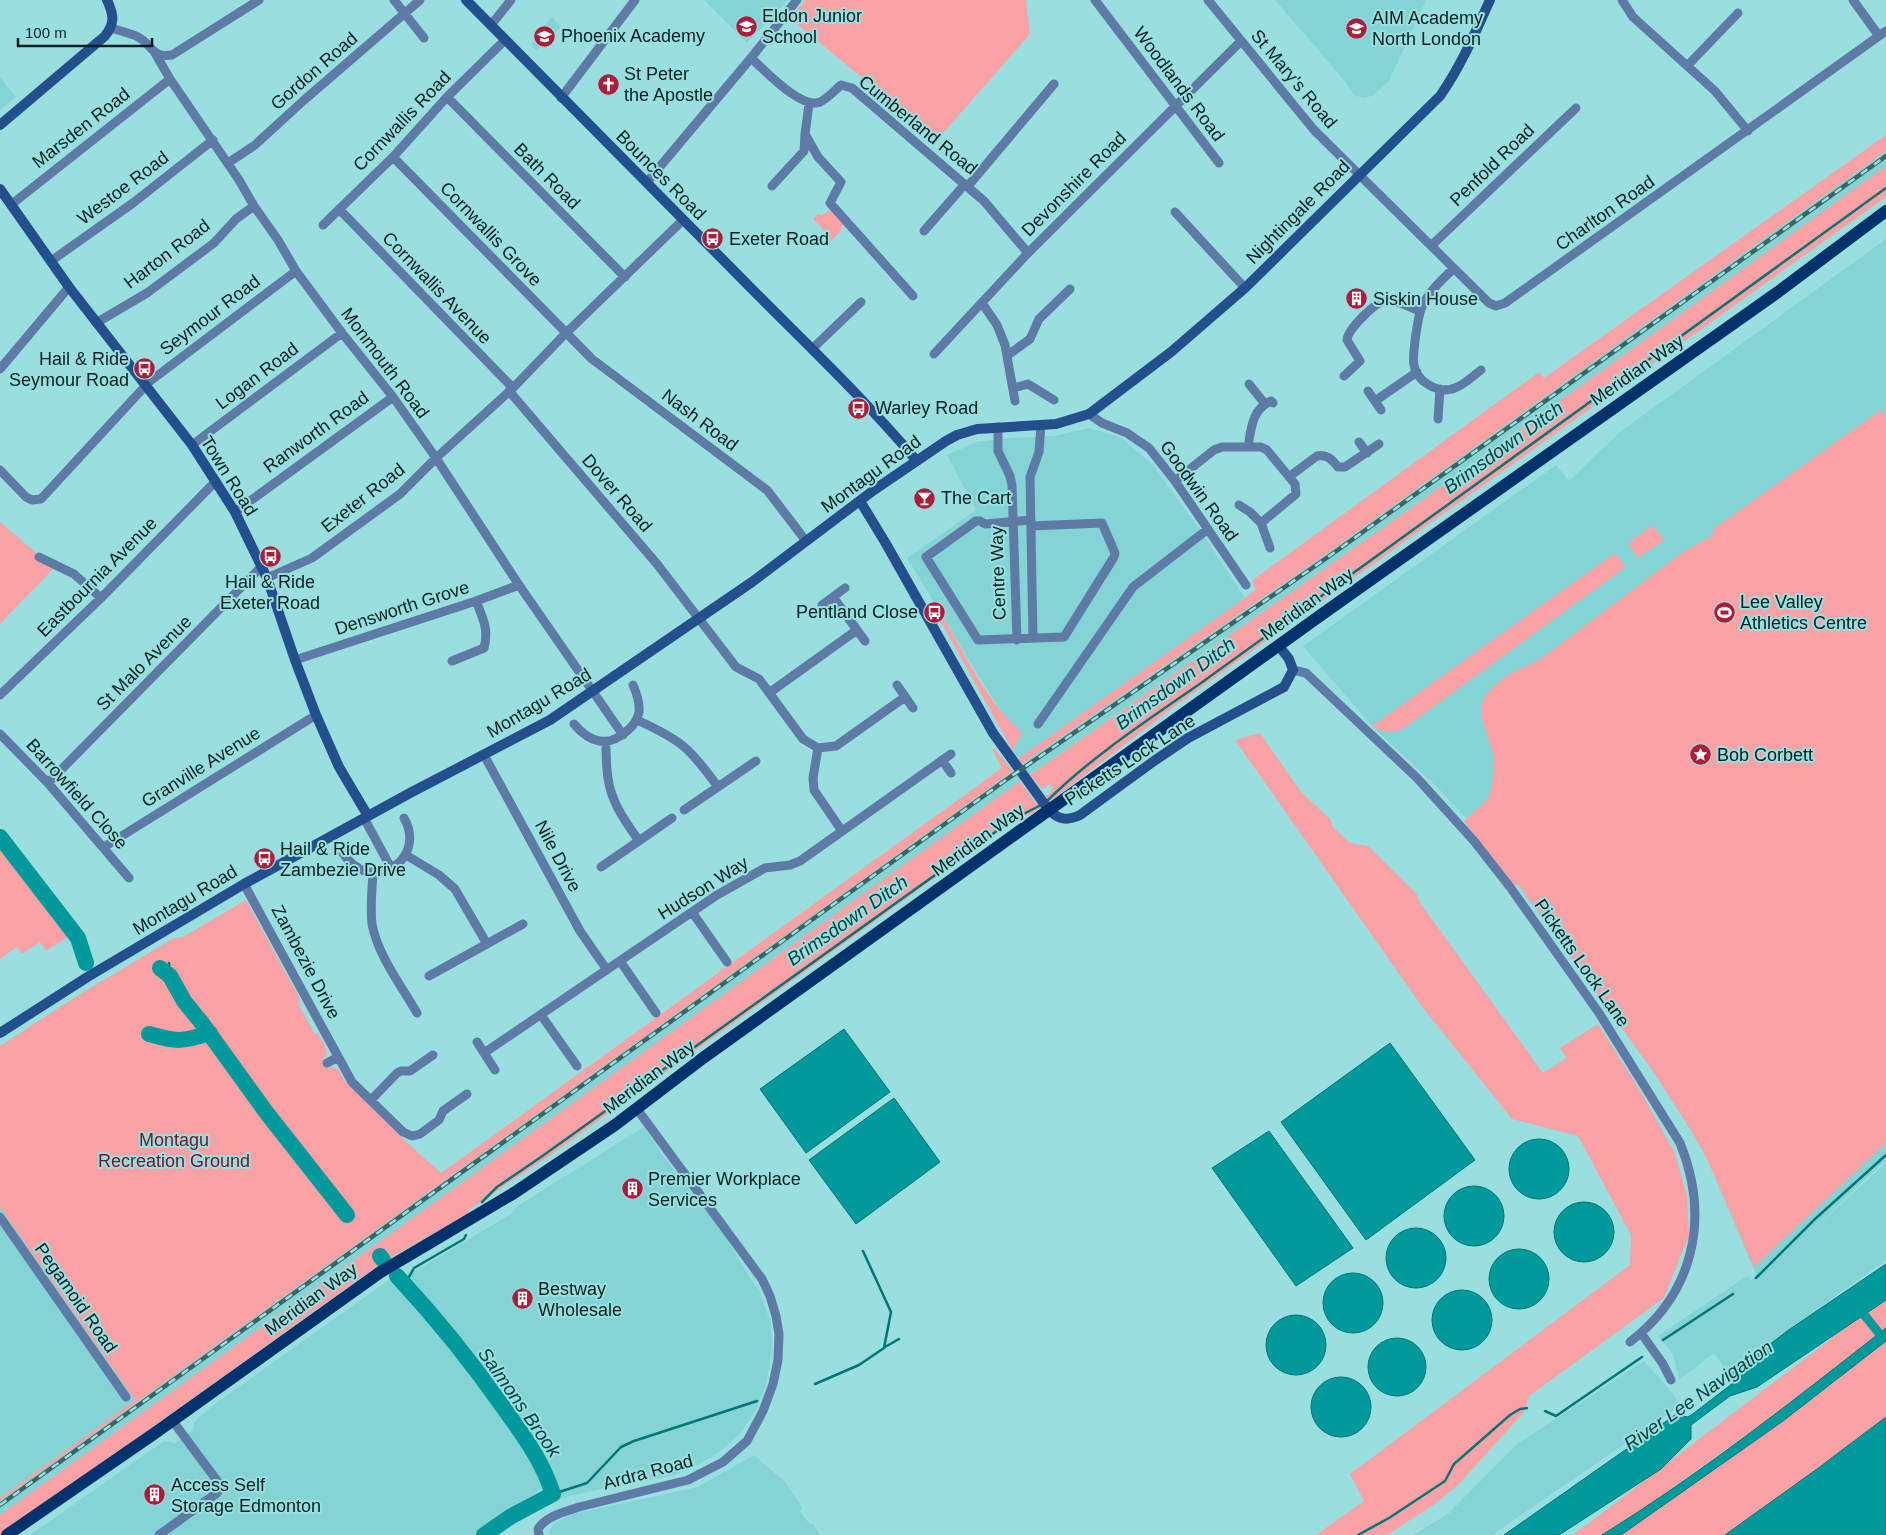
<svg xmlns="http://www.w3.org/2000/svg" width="1886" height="1535" font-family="Helvetica,sans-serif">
<rect width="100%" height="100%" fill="#9adfdf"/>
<path fill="#85d4d5" d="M704 0H788L747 43Z
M1275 0H1426L1389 81 1372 96 1362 98 1359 96 1356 97 1339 74Z
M551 17 561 27 537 51 531 44Z
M0 77 16 97 0 110Z
M1886 151V166L1414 506 1008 790 0 1515V1501L1001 779 1325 555Z
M1886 239V1160L1810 1232 1886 1163V1260L1728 1373 1714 1353 1679 1380 1673 1354 1658 1336 1747 1276 1751 1281 1756 1274 1708 1161 1692 1132 1655 1074 1517 884 1467 819 1437 787 1372 726 1303 646 1556 465 1569 481 1620 432Z
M1089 428 1120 437 1152 464 1200 530 1245 598 1018 759 1013 751 1022 732 1008 721 983 683 907 558 976 510 947 455 976 442 1010 438 1054 436Z
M644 1127 661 1153 724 1234 740 1262 761 1294 771 1324 772 1350 766 1385 756 1410 739 1435 715 1455 690 1469 668 1477 633 1482 570 1496 549 1505 542 1488 474 1535H30L164 1441 175 1443 193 1430 194 1423 198 1418 219 1401 389 1280 414 1272 511 1214 519 1205Z
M0 1207 135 1400 0 1498Z
M1644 1361 1663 1382 1681 1405 1492 1535H1414L1449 1513 1517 1444Z
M754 1455 784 1481 802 1507 800 1511 804 1517 810 1524H813L820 1535H550L549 1531 554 1523 573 1514 698 1487Z"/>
<path fill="#f8a2a6" d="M806 0H1026L1030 34 937 140 790 18Z
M1886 135V151L1325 555 1022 764 1018 759 1245 598 1256 589 1252 583 1254 579 1539 372 1544 378Z
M1886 166V197L1174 707 1039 810 1004 828 551 1155 495 1192 487 1199 468 1210 469 1213 380 1264 2 1535H0V1515L1020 781 1036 803 1052 791 1053 788 1049 784 1042 789 1030 775 1414 506Z
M830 210 844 222 840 232 829 243 824 237 827 233 813 219 818 214 822 215Z
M1881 410 1886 417V1143L1754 1267 1708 1161 1692 1132 1655 1074 1518 884 1515 886 1464 821 1488 799 1492 786 1494 757 1482 718V702L1487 693 1507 675 1539 660 1683 552 1714 535 1712 530Z
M0 522 54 568 0 624Z
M1653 525 1664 540 1638 558 1628 543Z
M1615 553 1626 567 1403 729C1391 733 1383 733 1372 726Z
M943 617C965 654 988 704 1022 732L1013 751 939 619Z
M1260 733 1301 792 1330 819 1333 827 1350 843 1368 846 1416 893 1421 904 1543 1073 1567 1058 1560 1048 1598 1024 1641 1092 1675 1153 1687 1195 1689 1235 1664 1298 1529 1396 1524 1412 1458 1485 1435 1504 1387 1535H1316L1364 1501 1350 1474 1630 1265 1631 1235 1578 1136 1512 1119 1423 1008 1235 740Z
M994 748 1013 771 0 1501V1498L135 1400 0 1207V1046L77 996 174 938 183 937 246 900 300 999 298 1003 315 1034 318 1033 327 1050 326 1056 322 1059 328 1069 332 1067 338 1069 344 1080 400 1135 401 1137 441 1173 1002 768 992 749Z
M0 841 72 934 46 951 40 942 22 954 17 947 0 959Z
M1886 1297V1328L1766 1421 1633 1516 1602 1535H1573Z
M1886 1341V1417L1817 1469 1725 1535H1621L1783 1421Z"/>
<path fill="#019a9c" stroke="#027577" d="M844 1029 890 1092 806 1153 760 1089Z
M1390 1043 1475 1160 1366 1240 1281 1122Z
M894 1098 940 1162 856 1224 809 1160Z
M1269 1131 1353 1248 1296 1286 1212 1168Z
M1509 1169a30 30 0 1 1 60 0a30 30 0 1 1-60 0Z
M1444 1216a30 30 0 1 1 60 0a30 30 0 1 1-60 0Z
M1554 1232a30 30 0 1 1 60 0a30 30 0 1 1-60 0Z
M1386 1258a30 30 0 1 1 60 0a30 30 0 1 1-60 0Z
M1489 1279a30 30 0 1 1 60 0a30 30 0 1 1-60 0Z
M1886 1264V1300L1757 1387 1730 1396 1691 1425V1439L1661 1469 1559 1535H1504L1675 1415 1688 1417 1694 1413 1733 1383 1732 1373 1790 1329Z
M1323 1303a30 30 0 1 1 60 0a30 30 0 1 1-60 0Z
M1432 1320a30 30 0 1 1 60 0a30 30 0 1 1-60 0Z
M1266 1345a30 30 0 1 1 60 0a30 30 0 1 1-60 0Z
M1886 1328V1341L1783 1421 1621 1535H1602C1702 1473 1794 1400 1886 1328Z
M1368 1367a29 29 0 1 1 58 0a29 29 0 1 1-58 0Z
M1311 1407a30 30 0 1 1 60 0a30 30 0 1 1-60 0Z
M1886 1417V1535H1725L1817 1469Z"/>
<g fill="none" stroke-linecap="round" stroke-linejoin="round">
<path stroke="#027577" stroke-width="2.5" d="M1046 802C1092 756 1148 720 1201 683L1886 188
M169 963 170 976
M482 1202 497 1187 541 1157 1012 820 1041 805
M1756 1278 1815 1219 1886 1155
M405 1284 414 1268 464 1239 466 1235
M1663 1340 1733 1294
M885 1347 899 1339
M815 1384 859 1365 884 1348 891 1312 863 1251
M1545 1411 1556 1416 1642 1357
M553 1494 587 1483 621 1447 634 1441 757 1401
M1358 1535 1389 1518 1445 1481 1454 1464 1510 1415 1520 1409 1527 1408"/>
<path stroke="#019a9c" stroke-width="9" d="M1858 1307 1882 1337"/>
<path stroke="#019a9c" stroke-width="16" d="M0 837 78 938 86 963
M160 968 170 976 184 1001 201 1022 266 1112 347 1215
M149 1034C177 1042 182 1042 210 1033
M380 1256 383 1260
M397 1276C437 1319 474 1365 508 1414 526 1439 543 1463 553 1494L510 1517 484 1535"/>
<path stroke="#5d7ba5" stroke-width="9" d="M394 0 424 38
M1095 0 1219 163
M1208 0 1314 130 1489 303 1496 306 1505 303 1886 31
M1622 0 1633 17 1715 91 1748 131
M1853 0 1879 36
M491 25 511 0
M111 28C120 31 130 33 138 37 153 45 151 58 172 55L259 0
M155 53 170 79 239 180 254 206 278 240 296 271 342 333 393 397 436 458 519 585 623 735
M751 58C765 70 801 110 820 102 827 99 835 90 841 85L852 88 984 201 1028 253
M1688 65 1738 13
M447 97 625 277
M561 98 635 0
M805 134 818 157 841 182 830 203 913 296
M393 157 592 359 767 490 806 541
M228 163 255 145 303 101 420 0
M647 182 751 58 797 0
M772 186 804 151 805 134 809 104
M968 186 1054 84
M12 204 170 79
M339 209 513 388
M1175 212 1245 288
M323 225 393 157 447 97 505 40
M924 231 965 184
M1431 246 1576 108
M51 261 133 203 213 140
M1453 269C1442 280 1428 292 1422 307 1418 315 1412 356 1414 365 1416 381 1437 393 1452 389 1462 387 1473 376 1481 370
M982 303 997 325 1005 345 1015 401
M96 323 147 293 214 243 236 219 254 206
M812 349 861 302
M934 354 1028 253 1241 41
M1008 355 1030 339 1039 319 1070 289
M0 369 69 287
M1344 376 1360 361 1347 340C1348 329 1376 301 1387 300 1397 300 1411 308 1420 311
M1249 384 1265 404
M1014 388 1028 384 1054 400
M509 391 657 564 736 667 759 679 803 739 818 748 813 778 814 790 842 831
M1368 391 1381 410
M1375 401 1417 372
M1089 414 1102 423 1127 433 1149 448 1175 481 1246 585
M1438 419 1440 389
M998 427V451L1010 476 1012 485 1017 640
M1359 442 1367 453
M192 445 342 333
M1248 447C1251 429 1252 409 1271 401L1273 403
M0 470 26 497 32 500 41 499 149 382 296 271
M1290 476 1317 456C1328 454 1332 460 1338 467H1345L1379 444
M1175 481 1214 450 1222 447H1261L1267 450 1295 484 1296 494 1261 523
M1239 505 1250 512 1261 523 1270 548
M235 512 393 397
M1031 520 985 524 980 521H976L926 557 978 640 1064 637 1114 557 1115 553 1102 523 1031 526
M39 557 74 574 101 598
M267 578 312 558 400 494 436 458 513 388 563 336 683 220
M833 597 865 641
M822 605 845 588
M1033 638 1030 477 1039 452 1041 425
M295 660 476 601 519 585
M452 661 484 648C489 630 483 618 476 601
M1293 670 1306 673 1417 778 1474 841 1510 887 1599 1013 1680 1143C1710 1217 1695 1292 1630 1342
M897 685 913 708
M769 693 857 630
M0 695 101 598 216 481
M637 720C681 740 690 748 718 787
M574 724C590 743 608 748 627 731 633 726 638 719 639 712 640 702 637 694 633 685
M1038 724 1133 587 1208 529
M0 734 48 783 129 878
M606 742C606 754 606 766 608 778 611 802 625 821 639 841
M818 748 836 746 905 697
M484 755 580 931 607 970
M942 760 951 773
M48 783 262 566
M684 810 756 761
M364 818 391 868
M104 847 316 715
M343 853C370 896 428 860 404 818
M406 855 439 875 455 889 487 944
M601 867 672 818
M373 874C372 890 370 907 372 924 378 956 401 985 417 1013
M244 884 352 1082 403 1132 412 1136 420 1134 439 1120 443 1111 467 1094
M692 912 727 962
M620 961 656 1013
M429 976 523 924
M541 1015 577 1066
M477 1042 495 1070
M484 1053 717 895 765 868 790 865 800 861 951 754
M327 1063 338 1057
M371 1100 397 1073 401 1071H410L433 1055
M0 1217 126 1397
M1641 1333 1663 1364 1671 1380
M159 1535 217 1493 220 1488 218 1482 172 1420
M539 1535 538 1529C546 1516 565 1512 579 1507L688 1480 723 1462 747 1441 763 1411 773 1384 778 1360 779 1334 776 1316 770 1296 762 1279 637 1109"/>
<path stroke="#23508d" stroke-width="10" d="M466 0C558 93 651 187 743 280 801 339 862 396 916 460
M0 125 105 36C115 23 114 15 107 0
M0 189 69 287 192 445 235 512 267 578 295 660 316 715 339 767 368 816
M860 501 885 542 993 733 1048 809C1058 820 1067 821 1080 815L1154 761 1188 738 1284 687 1293 670 1289 659 1279 646
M0 1033 89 976 244 884 410 793 550 720 752 582 874 490 946 441 957 435 977 429 1056 424 1089 414 1171 352 1245 288 1440 96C1461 66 1475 33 1490 0"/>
<path stroke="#02326c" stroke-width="12" d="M7 1535 155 1433 379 1273 514 1193 615 1125 703 1058 1328 610 1778 292 1886 211"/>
<defs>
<path id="rail" d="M0 1505 1003 782 1328 557 1886 156"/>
</defs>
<use href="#rail" stroke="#3a6565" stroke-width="4.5"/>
<use href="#rail" stroke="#9adfdf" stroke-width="2.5" stroke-dasharray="8" stroke-linecap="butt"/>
</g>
<defs>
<symbol id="school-disc" viewBox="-11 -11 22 22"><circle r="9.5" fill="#af1b39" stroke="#9adfdf"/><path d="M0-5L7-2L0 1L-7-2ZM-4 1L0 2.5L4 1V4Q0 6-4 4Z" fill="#fff"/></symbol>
<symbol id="church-disc" viewBox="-11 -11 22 22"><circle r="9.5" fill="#af1b39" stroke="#9adfdf"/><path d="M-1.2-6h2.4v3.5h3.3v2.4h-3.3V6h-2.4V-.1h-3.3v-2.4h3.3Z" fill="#fff"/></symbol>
<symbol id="bus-disc" viewBox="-11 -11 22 22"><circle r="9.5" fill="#af1b39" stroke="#9adfdf"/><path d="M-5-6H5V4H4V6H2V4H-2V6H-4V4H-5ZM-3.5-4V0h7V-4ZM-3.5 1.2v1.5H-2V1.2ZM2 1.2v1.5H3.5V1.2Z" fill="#fff"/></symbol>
<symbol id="building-disc" viewBox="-11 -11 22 22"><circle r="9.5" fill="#af1b39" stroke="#9adfdf"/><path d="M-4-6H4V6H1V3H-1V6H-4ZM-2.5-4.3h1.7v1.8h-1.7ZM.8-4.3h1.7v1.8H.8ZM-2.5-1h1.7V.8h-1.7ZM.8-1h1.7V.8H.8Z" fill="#fff"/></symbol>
<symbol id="bar-disc" viewBox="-11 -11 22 22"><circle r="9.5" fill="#af1b39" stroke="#9adfdf"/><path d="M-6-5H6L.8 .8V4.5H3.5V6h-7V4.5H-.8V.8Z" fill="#fff"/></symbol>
<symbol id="stadium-disc" viewBox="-11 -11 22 22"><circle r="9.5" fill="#af1b39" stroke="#9adfdf"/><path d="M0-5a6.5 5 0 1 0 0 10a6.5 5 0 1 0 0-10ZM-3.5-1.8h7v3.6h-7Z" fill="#fff"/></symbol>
<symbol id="sight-disc" viewBox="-11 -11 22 22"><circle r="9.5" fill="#af1b39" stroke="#9adfdf"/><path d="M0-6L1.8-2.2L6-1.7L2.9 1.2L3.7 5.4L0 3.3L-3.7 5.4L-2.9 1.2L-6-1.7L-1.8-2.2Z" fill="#fff"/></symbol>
</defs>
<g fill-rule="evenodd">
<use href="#school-disc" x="734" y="14" width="25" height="25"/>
<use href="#school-disc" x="1344" y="16" width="25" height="25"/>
<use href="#school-disc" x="532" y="24" width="25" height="25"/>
<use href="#church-disc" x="596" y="72" width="25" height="25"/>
<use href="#bus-disc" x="700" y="226" width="25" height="25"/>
<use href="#building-disc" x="1344" y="286" width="25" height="25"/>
<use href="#bus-disc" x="132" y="356" width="25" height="25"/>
<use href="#bus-disc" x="846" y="396" width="25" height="25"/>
<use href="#bar-disc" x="912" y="486" width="25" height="25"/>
<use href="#bus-disc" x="258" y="544" width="25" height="25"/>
<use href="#bus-disc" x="922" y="600" width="25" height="25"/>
<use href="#stadium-disc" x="1712" y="600" width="25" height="25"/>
<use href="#sight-disc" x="1688" y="742" width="25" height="25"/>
<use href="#bus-disc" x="252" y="846" width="25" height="25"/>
<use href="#building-disc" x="620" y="1176" width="25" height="25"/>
<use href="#building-disc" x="510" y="1286" width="25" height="25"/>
<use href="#building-disc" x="142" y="1482" width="25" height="25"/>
</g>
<g text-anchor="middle" stroke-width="4" stroke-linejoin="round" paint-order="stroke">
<g font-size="18" fill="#032020" stroke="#9adfdf" text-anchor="start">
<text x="762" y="22">Eldon Junior<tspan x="762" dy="21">School</tspan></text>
<text x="1372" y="24">AIM Academy<tspan x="1372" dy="21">North London</tspan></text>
<text x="561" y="42">Phoenix Academy</text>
<text x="624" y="80">St Peter<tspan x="624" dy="21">the Apostle</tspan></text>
<text x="729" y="245">Exeter Road</text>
<text x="1373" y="305">Siskin House</text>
<text x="129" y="365" text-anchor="end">Hail &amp; Ride<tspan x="129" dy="21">Seymour Road</tspan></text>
<text x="875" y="414">Warley Road</text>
<text x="941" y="504">The Cart</text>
<text x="270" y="588" text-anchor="middle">Hail &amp; Ride<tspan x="270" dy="21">Exeter Road</tspan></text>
<text x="1740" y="608">Lee Valley<tspan x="1740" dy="21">Athletics Centre</tspan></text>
<text x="918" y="618" text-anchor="end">Pentland Close</text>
<text x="1717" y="761">Bob Corbett</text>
<text x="280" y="855">Hail &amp; Ride<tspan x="280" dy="21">Zambezie Drive</tspan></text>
<text x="648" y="1185">Premier Workplace<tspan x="648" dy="21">Services</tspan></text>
<text x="538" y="1295">Bestway<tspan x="538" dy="21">Wholesale</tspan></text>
<text x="171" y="1491">Access Self<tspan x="171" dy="21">Storage Edmonton</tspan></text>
</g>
<g font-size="18" fill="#032020" stroke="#9adfdf">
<text transform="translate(314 71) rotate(-41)" y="6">Gordon Road</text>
<text transform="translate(1294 79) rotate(50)" y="6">St Mary's Road</text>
<text transform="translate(1179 84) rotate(53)" y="6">Woodlands Road</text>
<text transform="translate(402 121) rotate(-46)" y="6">Cornwallis Road</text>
<text transform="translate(918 125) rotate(39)" y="6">Cumberland Road</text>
<text transform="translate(81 128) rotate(-38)" y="6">Marsden Road</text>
<text transform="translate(1492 165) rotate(-44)" y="6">Penfold Road</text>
<text transform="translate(661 175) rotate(45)" y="6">Bounces Road</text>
<text transform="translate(547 176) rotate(45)" y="6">Bath Road</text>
<text transform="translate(1074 184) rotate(-45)" y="6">Devonshire Road</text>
<text transform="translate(123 188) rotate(-37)" y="6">Westoe Road</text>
<text transform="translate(1298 212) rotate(-45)" y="6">Nightingale Road</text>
<text transform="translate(1605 213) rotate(-35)" y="6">Charlton Road</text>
<text transform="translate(491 234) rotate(46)" y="6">Cornwallis Grove</text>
<text transform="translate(167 254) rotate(-37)" y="6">Harton Road</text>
<text transform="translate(437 288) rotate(46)" y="6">Cornwallis Avenue</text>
<text transform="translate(210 315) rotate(-37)" y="6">Seymour Road</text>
<text transform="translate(385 363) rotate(53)" y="6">Monmouth Road</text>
<text transform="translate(1637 370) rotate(-35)" y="6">Meridian Way</text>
<text transform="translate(257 376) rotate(-37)" y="6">Logan Road</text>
<text transform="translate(700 420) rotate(37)" y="6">Nash Road</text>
<text transform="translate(316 432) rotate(-36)" y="6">Ranworth Road</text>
<text transform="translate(871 474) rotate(-36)" y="6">Montagu Road</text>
<text transform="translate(229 476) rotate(58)" y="6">Town Road</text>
<text transform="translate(1199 491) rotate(54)" y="6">Goodwin Road</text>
<text transform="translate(617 493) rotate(49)" y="6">Dover Road</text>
<text transform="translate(363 498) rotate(-38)" y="6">Exeter Road</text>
<text transform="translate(998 573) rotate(-92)" y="6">Centre Way</text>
<text transform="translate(97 577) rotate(-45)" y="6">Eastbournia Avenue</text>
<text transform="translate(1307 604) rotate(-36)" y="6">Meridian Way</text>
<text transform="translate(402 608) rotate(-18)" y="6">Densworth Grove</text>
<text transform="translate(144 663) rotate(-45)" y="6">St Malo Avenue</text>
<text transform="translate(539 703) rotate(-31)" y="6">Montagu Road</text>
<text transform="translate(1130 760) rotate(-33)" y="6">Picketts Lock Lane</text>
<text transform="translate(201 767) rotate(-32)" y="6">Granville Avenue</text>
<text transform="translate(77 794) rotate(48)" y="6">Barrowfield Close</text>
<text transform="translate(978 840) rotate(-36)" y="6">Meridian Way</text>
<text transform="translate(558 856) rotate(62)" y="6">Nile Drive</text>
<text transform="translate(703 888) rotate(-32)" y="6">Hudson Way</text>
<text transform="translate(185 900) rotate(-31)" y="6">Montagu Road</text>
<text transform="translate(306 962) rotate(62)" y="6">Zambezie Drive</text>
<text transform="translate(1582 963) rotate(55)" y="6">Picketts Lock Lane</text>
<text transform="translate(649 1077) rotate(-37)" y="6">Meridian Way</text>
<text transform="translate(76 1298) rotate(55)" y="6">Pegamoid Road</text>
<text transform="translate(311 1299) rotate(-36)" y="6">Meridian Way</text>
<text transform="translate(648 1472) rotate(-15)" y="6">Ardra Road</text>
</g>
<g font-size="18" fill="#791226" stroke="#9adfdf">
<text x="174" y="1146">Montagu<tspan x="174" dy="21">Recreation Ground</tspan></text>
</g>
<g font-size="19" font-style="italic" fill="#074041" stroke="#9adfdf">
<text transform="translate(1503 447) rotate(-36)" y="7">Brimsdown Ditch</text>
<text transform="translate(1175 683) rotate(-36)" y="7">Brimsdown Ditch</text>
<text transform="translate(847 920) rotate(-35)" y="7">Brimsdown Ditch</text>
<text transform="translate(1698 1395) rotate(-35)" y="7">River Lee Navigation</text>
<text transform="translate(520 1402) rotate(55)" y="7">Salmons Brook</text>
</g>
</g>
<path d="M18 38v8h134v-8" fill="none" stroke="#032020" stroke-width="2.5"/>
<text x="25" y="38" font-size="15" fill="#032020" stroke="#9adfdf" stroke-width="4" paint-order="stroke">100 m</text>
</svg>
